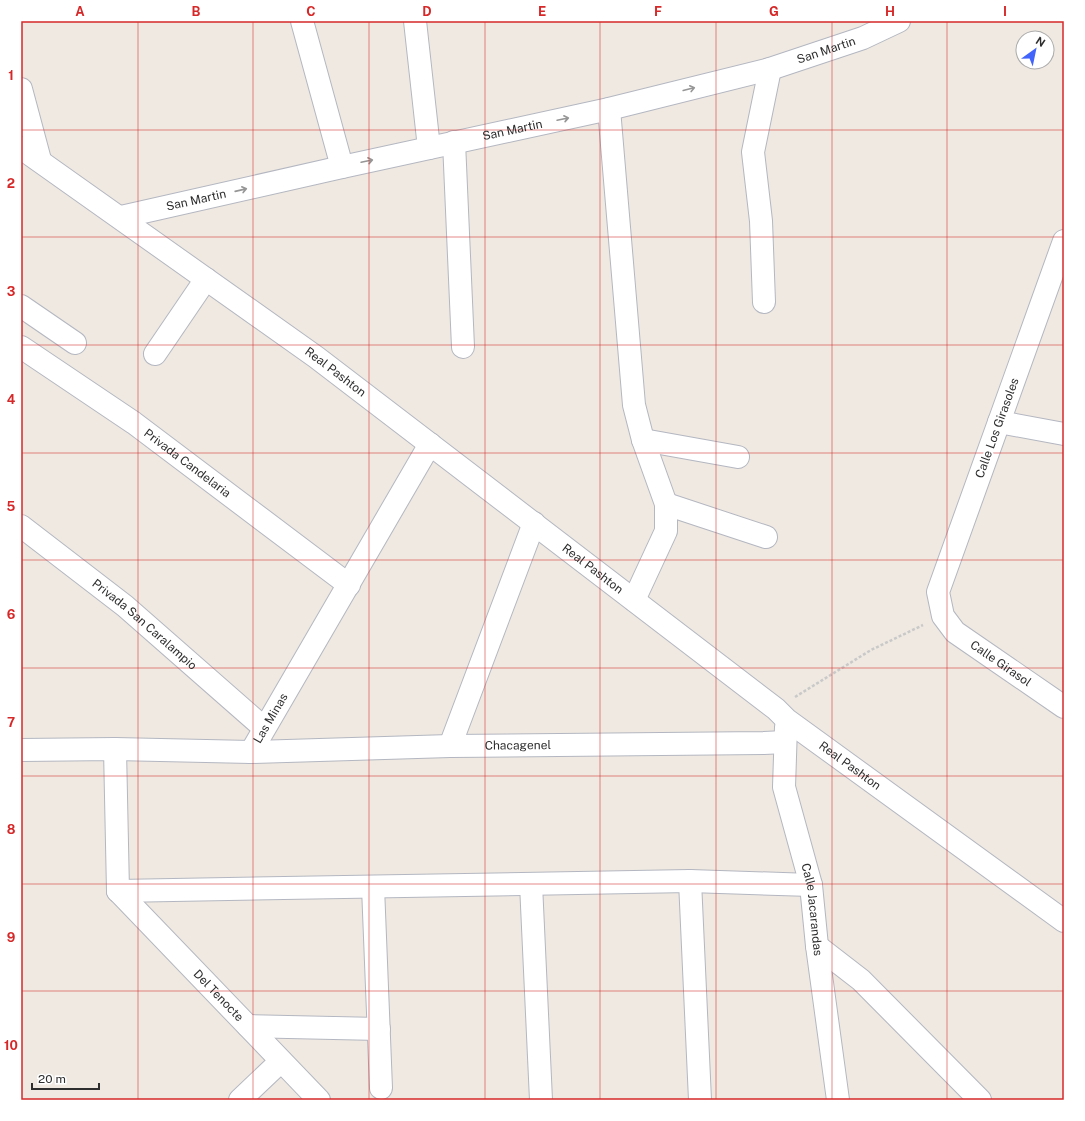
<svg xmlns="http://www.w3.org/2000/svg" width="1085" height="1121" font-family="'Public Sans',sans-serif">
<rect width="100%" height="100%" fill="#efe9e1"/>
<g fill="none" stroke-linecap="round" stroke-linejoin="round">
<defs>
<g id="minor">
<path d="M302 21 342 167"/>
<path d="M415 21 429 148"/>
<path d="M21 89 40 160"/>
<path d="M609 109 634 405 643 440 666 504V531L634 600"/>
<path d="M454 142 463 347"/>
<path id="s1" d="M21 148 316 357 776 709 787 720 1064 921"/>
<path id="s2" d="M121 217 342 167 609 109 770 69 863 38 899 21"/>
<path id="s3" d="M1064 241 938 592 943 616 955 632 1064 707"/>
<path d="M764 302 761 221 753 152 770 69"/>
<path d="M21 306 75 343"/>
<path id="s4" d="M21 347 134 423 349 585"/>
<path d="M155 354 206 279"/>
<path d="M999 422 1064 434"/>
<path d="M643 440 738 457"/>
<path d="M666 504 766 537"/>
<path id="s5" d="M21 526 125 606 264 728"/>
<path id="s6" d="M786 727 784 787 811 885 817 946 838 1100"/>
<path d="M450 746 534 523"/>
<path d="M115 749 118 891"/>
<path id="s7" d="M21 750 115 749 251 752 450 746 764 743 785 742"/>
<path id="s8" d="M251 752 430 444"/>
<path d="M690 881 700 1100"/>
<path d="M531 884 541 1100"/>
<path d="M373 887 381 1088"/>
<path d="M118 891 690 881 811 885"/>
<path id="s9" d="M118 891 319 1100"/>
<path d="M817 946 861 980 980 1100"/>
<path d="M248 1026 379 1029"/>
<path d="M240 1100 281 1061"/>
</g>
</defs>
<use href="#minor" stroke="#b4b7c1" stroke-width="24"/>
<path stroke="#c9c9c9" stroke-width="2.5" stroke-dasharray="3 2" stroke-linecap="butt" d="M795 697 871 650 923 625"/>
<use href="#minor" stroke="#fff" stroke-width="22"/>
</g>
<defs><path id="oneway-shaft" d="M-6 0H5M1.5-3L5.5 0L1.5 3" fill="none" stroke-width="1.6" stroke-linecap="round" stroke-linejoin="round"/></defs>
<g stroke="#969696">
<use href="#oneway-shaft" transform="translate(689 89) rotate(-14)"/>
<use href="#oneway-shaft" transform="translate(563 119) rotate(-12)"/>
<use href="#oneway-shaft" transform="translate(367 161) rotate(-12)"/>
<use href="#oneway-shaft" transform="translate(241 190) rotate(-13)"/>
</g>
<path fill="none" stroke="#d62828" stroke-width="1" stroke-opacity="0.55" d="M138 21V1100M253 21V1100M369 21V1100M485 21V1100M600 21V1100M716 21V1100M832 21V1100M947 21V1100M21 130H1064M21 237H1064M21 345H1064M21 453H1064M21 560H1064M21 668H1064M21 776H1064M21 884H1064M21 991H1064"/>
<g text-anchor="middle" stroke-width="4" stroke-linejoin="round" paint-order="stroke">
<g font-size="12" fill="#2e2e2e" stroke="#fff">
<text dy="4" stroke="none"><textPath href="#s2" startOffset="725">San Martin</textPath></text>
<text dy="4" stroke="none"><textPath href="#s2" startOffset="401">San Martin</textPath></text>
<text dy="4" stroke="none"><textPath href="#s2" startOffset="77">San Martin</textPath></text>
<text dy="4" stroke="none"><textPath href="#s1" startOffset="386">Real Pashton</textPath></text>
<text transform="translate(997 428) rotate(-70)" y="4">Calle Los Girasoles</text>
<text dy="4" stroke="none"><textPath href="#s4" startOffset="203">Privada Candelaria</textPath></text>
<text dy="4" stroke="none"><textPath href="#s1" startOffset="710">Real Pashton</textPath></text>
<text dy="4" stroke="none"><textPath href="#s5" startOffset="158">Privada San Caralampio</textPath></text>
<text dy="4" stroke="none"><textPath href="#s3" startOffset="473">Calle Girasol</textPath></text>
<text dy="4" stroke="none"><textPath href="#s8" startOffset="39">Las Minas</textPath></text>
<text dy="4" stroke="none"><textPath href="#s7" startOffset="497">Chacagenel</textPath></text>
<text dy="4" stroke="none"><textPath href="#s1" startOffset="1034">Real Pashton</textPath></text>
<text dy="4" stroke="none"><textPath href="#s6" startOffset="186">Calle Jacarandas</textPath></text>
<text dy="4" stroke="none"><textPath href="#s9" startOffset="145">Del Tenocte</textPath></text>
</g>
</g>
<rect width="1085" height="1121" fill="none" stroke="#ffffff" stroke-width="44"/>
<g transform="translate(1035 50) rotate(33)"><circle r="19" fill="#ffffff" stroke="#ababab"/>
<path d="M0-3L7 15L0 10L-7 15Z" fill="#4264fb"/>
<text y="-6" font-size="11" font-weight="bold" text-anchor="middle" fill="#2e2e2e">N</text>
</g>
<path d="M32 1083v6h67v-6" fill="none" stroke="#2e2e2e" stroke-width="2"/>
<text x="38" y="1083" font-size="12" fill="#2e2e2e" stroke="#ffffff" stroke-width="3" paint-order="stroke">20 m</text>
<rect x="22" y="22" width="1041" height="1077" fill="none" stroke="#d62828" stroke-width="1.5"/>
<g font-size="13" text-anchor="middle" font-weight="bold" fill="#d62828">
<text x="80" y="16">A</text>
<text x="196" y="16">B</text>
<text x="311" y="16">C</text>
<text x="427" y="16">D</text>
<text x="542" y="16">E</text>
<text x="658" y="16">F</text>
<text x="774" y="16">G</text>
<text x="890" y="16">H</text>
<text x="1005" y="16">I</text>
<text x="11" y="80">1</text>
<text x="11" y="188">2</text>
<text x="11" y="296">3</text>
<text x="11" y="404">4</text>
<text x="11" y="511">5</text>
<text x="11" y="619">6</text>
<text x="11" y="727">7</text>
<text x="11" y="834">8</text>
<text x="11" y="942">9</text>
<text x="11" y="1050">10</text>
</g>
</svg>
